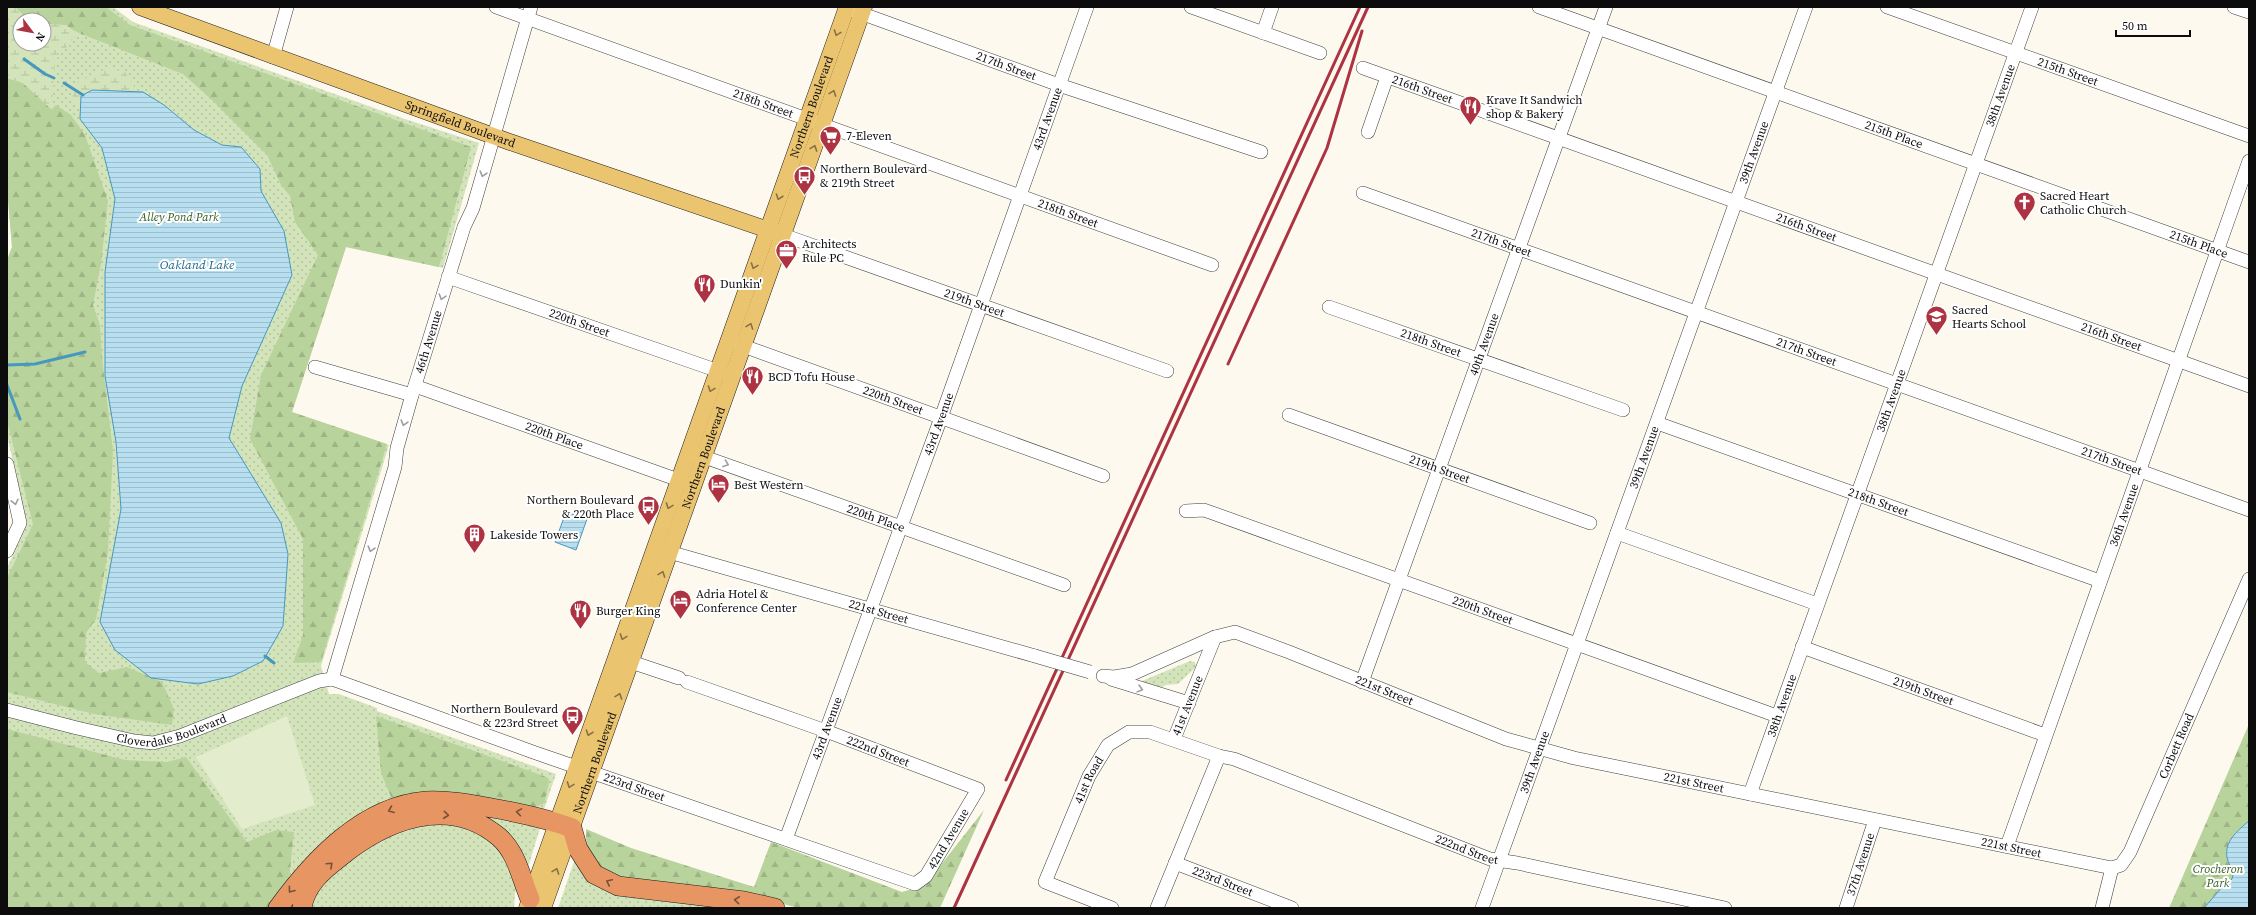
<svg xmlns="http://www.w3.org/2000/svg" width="2256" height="915" font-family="'Source Serif 4',serif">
<defs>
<pattern id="grass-dots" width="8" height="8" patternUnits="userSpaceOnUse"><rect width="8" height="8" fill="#d3e4bb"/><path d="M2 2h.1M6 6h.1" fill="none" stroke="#b4c2a0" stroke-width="1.8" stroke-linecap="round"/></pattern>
<pattern id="forest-firs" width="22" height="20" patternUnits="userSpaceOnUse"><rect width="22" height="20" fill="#b9d39c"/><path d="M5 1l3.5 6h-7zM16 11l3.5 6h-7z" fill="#9eb485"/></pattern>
<pattern id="wetland-marsh" width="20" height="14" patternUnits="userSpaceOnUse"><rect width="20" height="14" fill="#d3e4bb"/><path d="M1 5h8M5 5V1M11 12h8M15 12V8" fill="none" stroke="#b4c2a0"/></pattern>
<pattern id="water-rules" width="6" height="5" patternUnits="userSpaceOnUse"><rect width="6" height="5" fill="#b7dff0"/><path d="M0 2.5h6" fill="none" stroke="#9cbecd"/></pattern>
</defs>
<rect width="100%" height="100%" fill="#fdf9ee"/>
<path fill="url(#grass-dots)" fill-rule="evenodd" d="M7 7H113L133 22 405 119 479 143 443 268 346 247 292 412 389 445 321 666 329 694H339L377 708V711L556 774 539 824 541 825 526 874 524 869 515 893 514 908H7V568L27 525 7 435V260L12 247 7 188ZM20 20H44V44H20Z
M1190 661 1195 662 1196 667 1178 684 1166 685 1159 689 1137 683Z
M575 859 747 908H558Z"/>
<path fill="url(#forest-firs)" d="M15 7H106L130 25 471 147 439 267 346 247 292 412 387 444 321 662 293 663 303 635V539L250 439 261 375 318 255 295 222 290 196 281 185 267 155 212 100 183 74 79 33 66 26 44 24V20H28Z
M7 78 23 83 52 109 56 105 71 115 85 135 108 201 101 264 93 305 100 325 102 358 113 451 108 552 96 619 86 633 85 662 99 673 127 667 162 682 174 709 172 725 94 714 7 692V578L33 524 7 421V260L12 247 7 188Z
M376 716 544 776 549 779C549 788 545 794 545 803L535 807 394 804 381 773Z
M2249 724V821C2237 831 2222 843 2228 861 2231 869 2235 870 2232 879L2223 886 2204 908H2169Z
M7 729 125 760 167 762 186 757 247 842 276 830 294 832 289 879 268 908H7Z
M984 810 940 908H799L771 901 609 876C588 861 586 854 586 829L631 848 754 887 771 842 902 892 925 885Z"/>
<path fill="url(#wetland-marsh)" d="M7 7H15L28 20H20V44H44V24L66 25 77 34 55 61 52 110 23 83 7 78Z
M107 68 125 72 137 91 92 90 81 96V109L73 101 72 85Z"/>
<path fill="#e3eccc" d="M287 716 315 805 242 829 196 757Z"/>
<path fill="url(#water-rules)" stroke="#4698bf" d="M92 90 143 92 164 105 194 130 222 145 241 147 260 169 261 191 284 231 292 275 242 386 229 438 281 523 288 554 283 626 263 661 233 676 198 684 151 678 115 650 100 622 121 509 116 442 105 376V272L115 199 102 148 80 119 81 96Z
M566 512 587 519 576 550 555 542Z
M2249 821V908H2204L2223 886 2232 879C2235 870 2231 869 2228 861 2222 843 2237 831 2249 821Z"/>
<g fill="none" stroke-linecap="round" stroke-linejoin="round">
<path stroke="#4698bf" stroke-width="3" d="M24 59 45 74 54 78
M64 83 83 95
M7 365 35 364 85 352
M7 385 20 419
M265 656 274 663"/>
<defs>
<g id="minor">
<path id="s1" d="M496 7 1212 265"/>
<path d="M1191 7 1320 53"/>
<path id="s2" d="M1539 7 2249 262"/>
<path id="s3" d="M1887 7 2249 136"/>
<path d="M2234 7 2249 12"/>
<path id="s4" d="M852 10 1059 85 1261 152"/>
<path d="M1263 33 1272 7"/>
<path d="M273 57 287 7"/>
<path id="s5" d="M1363 68 2249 386"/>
<path d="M1368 132 1387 77"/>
<path id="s6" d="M1363 193 2249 510"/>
<path id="s7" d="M783 235 1167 371"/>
<path id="s8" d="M448 277 727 374"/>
<path id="s9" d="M1329 307 1623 410"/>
<path id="s10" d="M735 343 1103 476"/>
<path d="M315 367 412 395"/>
<path id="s11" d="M415 386 687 483"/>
<path id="s12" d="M1289 415 1590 523"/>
<path id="s13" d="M1657 423 2100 581"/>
<path id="s14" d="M696 454 1064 585"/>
<path d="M7 464 20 523 7 551"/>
<path id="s15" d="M1186 511 1204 510 1777 716"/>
<path d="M1617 533 1817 604"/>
<path id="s16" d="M662 550 1035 656"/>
<path id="s17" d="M1802 647 2045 735"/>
<path d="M622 659 679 678"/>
<path id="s18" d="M1103 676 1114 677 1132 674 1215 637 1235 632 1289 652 1506 739 1574 758 2112 868"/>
<path id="s19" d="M332 679 533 752 915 884 926 876 978 789 826 731 687 682"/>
<path id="s20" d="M332 679 395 467 397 448 412 395 464 227 473 208 531 7"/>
<path d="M1111 679 1189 703"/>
<path id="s21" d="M1362 682 1606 7"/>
<path id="s22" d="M7 710 77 728 134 741 153 743 180 736 319 681 332 679"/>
<path id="s23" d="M1174 739 1215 637"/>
<path id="s24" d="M1750 794 2032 7"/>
<path id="s25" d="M786 839 938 426 1087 7"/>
<path id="s26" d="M2007 846 2249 161"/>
<path id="s27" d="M1175 863 1292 908"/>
<path id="s28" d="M2112 868 2121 865 2130 852 2249 579"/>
<path id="s29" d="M1112 908 1045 882 1089 776 1108 745 1129 732H1150L1219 756 1234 759 1490 859 1517 863 1725 908"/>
<path d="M1157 908 1219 756"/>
<path id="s30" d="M1482 908 1806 7"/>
<path id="s31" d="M1846 908 1875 820"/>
<path d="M2102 908 2112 868"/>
</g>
<g id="major">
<path id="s32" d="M140 7 507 141 777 233"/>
<path id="s33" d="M527 908 847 7"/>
<path id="s34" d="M543 908 864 7"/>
</g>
<path id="highway" d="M278 908C313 860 363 806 426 801 449 800 470 804 492 808 520 813 545 818 572 828L578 849 594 874 618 886 744 901 775 908
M302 908C305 886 322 871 339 858 384 821 448 794 499 837 517 853 521 878 530 899"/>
</defs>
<use href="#minor" stroke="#3f3f3f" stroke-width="14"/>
<use href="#major" stroke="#1d1d1d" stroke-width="17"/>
<use href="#highway" stroke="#1d1d1d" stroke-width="20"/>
<use href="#minor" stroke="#fff" stroke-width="13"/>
<use href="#major" stroke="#ebc470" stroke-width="16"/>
<use href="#highway" stroke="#e69563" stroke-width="19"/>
<path stroke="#ae3342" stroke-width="3" d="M1228 364 1327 148 1362 31
M1006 780 1360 7
M954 908 1368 7"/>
<defs>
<path id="minor-bridge" d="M1035 656 1090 672"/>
</defs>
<use href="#minor-bridge" stroke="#3f3f3f" stroke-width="14" stroke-linecap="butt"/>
<use href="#minor-bridge" stroke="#fff" stroke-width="13"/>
</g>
<defs><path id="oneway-chevron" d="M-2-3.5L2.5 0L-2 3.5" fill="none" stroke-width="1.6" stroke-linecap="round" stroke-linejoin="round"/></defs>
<g stroke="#877143">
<use href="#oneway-chevron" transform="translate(837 33) rotate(110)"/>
<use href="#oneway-chevron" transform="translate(833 93) rotate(-70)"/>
<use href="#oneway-chevron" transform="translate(814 148) rotate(-70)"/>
<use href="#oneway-chevron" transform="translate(779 197) rotate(109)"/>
<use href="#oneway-chevron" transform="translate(754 266) rotate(110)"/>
<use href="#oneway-chevron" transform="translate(750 326) rotate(-70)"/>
<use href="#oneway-chevron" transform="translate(711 389) rotate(110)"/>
<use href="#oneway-chevron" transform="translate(669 506) rotate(110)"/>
<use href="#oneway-chevron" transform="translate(662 574) rotate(-70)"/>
<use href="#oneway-chevron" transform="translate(623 637) rotate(110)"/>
<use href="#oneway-chevron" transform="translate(619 696) rotate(-70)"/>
<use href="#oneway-chevron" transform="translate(589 733) rotate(109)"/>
<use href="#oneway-chevron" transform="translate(570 785) rotate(110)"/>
<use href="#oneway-chevron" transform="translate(556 871) rotate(-70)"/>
</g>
<g stroke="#9e9e9e">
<use href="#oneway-chevron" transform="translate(483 174) rotate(106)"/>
<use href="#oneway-chevron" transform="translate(442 297) rotate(107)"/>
<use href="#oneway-chevron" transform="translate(404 423) rotate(106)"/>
<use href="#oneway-chevron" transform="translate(726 464) rotate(20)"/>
<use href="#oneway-chevron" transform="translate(15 502) rotate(77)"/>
<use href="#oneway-chevron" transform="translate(371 549) rotate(106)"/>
<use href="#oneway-chevron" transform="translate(1140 689) rotate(15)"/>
</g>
<g stroke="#795038">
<use href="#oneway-chevron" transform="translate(391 810) rotate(158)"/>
<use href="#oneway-chevron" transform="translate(519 812) rotate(-171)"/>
<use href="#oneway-chevron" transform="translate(446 815) rotate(6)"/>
<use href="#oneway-chevron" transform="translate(330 865) rotate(-43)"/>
<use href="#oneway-chevron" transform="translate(609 882) rotate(-155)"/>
<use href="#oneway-chevron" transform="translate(291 890) rotate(127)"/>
<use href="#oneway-chevron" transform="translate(737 900) rotate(-174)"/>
</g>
<defs>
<symbol id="restaurant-pin" viewBox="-11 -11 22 30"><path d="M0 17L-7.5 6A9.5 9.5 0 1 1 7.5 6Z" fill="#ae3342" stroke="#fff"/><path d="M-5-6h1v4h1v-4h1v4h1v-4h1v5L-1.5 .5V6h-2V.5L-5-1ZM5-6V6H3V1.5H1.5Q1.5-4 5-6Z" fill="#fff"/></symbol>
<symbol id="supermarket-pin" viewBox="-11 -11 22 30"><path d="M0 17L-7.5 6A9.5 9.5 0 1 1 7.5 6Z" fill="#ae3342" stroke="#fff"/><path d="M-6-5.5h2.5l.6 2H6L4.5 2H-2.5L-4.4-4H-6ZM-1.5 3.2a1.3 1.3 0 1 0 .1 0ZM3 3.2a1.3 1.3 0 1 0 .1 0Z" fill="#fff"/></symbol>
<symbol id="bus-pin" viewBox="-11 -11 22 30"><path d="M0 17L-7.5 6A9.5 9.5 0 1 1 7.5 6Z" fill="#ae3342" stroke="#fff"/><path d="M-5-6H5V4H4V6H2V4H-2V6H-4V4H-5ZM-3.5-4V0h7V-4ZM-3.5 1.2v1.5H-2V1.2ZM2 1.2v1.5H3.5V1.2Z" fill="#fff"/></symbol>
<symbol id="church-pin" viewBox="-11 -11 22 30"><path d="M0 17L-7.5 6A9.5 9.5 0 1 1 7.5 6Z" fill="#ae3342" stroke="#fff"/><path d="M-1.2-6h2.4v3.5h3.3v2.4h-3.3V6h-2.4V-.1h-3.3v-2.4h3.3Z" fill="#fff"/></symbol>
<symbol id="office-pin" viewBox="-11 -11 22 30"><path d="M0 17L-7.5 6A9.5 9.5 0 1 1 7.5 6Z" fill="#ae3342" stroke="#fff"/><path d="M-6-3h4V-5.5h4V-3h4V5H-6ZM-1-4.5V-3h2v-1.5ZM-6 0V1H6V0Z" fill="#fff"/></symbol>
<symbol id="school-pin" viewBox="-11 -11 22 30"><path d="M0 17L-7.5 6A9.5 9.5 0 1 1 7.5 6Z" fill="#ae3342" stroke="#fff"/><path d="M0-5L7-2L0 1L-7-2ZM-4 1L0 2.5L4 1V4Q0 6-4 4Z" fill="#fff"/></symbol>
<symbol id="hotel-pin" viewBox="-11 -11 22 30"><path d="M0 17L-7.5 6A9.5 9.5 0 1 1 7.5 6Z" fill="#ae3342" stroke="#fff"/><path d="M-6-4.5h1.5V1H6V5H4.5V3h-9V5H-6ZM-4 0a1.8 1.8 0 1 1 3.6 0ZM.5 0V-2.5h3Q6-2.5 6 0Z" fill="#fff"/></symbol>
<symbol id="building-pin" viewBox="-11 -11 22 30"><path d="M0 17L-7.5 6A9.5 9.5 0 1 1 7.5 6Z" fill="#ae3342" stroke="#fff"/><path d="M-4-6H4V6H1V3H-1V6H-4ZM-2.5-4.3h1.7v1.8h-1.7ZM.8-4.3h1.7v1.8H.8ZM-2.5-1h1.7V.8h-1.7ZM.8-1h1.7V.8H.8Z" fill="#fff"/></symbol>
</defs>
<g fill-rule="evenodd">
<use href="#restaurant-pin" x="1458" y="94" width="25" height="34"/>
<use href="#supermarket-pin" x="818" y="124" width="25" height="34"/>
<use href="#bus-pin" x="792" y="164" width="25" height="34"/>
<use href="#church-pin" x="2012" y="190" width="25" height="34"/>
<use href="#office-pin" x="774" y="238" width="25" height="34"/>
<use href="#restaurant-pin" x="692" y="272" width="25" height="34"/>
<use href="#school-pin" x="1924" y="304" width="25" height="34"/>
<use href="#restaurant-pin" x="740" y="364" width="25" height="34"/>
<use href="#hotel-pin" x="706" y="472" width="25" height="34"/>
<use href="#bus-pin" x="636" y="494" width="25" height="34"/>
<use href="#building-pin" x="462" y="522" width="25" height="34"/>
<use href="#hotel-pin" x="668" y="588" width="25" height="34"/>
<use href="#restaurant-pin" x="568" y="598" width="25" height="34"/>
<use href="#bus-pin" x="560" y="704" width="25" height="34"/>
</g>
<g text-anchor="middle" stroke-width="4" stroke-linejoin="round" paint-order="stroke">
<g font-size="12" fill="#0c0c0c" stroke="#fff">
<text dy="4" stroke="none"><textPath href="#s4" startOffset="164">217th Street</textPath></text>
<text dy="4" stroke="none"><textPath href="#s3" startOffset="192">215th Street</textPath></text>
<text dy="4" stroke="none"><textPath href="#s5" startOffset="63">216th Street</textPath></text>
<text dy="4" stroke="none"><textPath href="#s24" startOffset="742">38th Avenue</textPath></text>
<text dy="4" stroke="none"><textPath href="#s1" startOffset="284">218th Street</textPath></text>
<text dy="4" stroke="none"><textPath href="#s33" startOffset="850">Northern Boulevard</textPath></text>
<text dy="4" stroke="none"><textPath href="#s25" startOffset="766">43rd Avenue</textPath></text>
<text dy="4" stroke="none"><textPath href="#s32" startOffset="341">Springfield Boulevard</textPath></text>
<text dy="4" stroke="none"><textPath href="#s2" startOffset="377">215th Place</textPath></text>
<text dy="4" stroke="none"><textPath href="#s30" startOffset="803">39th Avenue</textPath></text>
<text dy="4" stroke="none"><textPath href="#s1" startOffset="608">218th Street</textPath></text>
<text dy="4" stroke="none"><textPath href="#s5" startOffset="471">216th Street</textPath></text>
<text dy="4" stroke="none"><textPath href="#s6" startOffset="147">217th Street</textPath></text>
<text dy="4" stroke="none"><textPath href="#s2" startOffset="701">215th Place</textPath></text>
<text dy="4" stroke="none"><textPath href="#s7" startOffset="203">219th Street</textPath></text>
<text dy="4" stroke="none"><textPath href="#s8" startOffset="139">220th Street</textPath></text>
<text dy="4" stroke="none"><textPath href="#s5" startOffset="795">216th Street</textPath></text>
<text dy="4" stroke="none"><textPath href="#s20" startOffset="351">46th Avenue</textPath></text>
<text dy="4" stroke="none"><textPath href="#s9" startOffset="108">218th Street</textPath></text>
<text dy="4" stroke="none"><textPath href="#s21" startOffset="359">40th Avenue</textPath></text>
<text dy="4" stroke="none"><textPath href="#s6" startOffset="471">217th Street</textPath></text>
<text dy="4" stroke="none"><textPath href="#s10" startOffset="168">220th Street</textPath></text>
<text dy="4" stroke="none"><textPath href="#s24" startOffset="418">38th Avenue</textPath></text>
<text dy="4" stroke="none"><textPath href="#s25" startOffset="442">43rd Avenue</textPath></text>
<text dy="4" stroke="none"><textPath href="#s11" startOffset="148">220th Place</textPath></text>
<text dy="4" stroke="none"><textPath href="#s34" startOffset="478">Northern Boulevard</textPath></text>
<text dy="4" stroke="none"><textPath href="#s30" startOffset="479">39th Avenue</textPath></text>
<text dy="4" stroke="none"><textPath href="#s6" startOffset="795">217th Street</textPath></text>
<text dy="4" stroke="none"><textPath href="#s12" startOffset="160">219th Street</textPath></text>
<text dy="4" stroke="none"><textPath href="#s13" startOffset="235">218th Street</textPath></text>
<text dy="4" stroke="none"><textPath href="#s26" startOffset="351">36th Avenue</textPath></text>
<text dy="4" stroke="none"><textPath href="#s14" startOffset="191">220th Place</textPath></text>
<text dy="4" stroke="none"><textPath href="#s15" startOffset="314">220th Street</textPath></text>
<text dy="4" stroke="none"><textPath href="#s16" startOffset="225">221st Street</textPath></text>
<text dy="4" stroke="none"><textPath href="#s18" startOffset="301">221st Street</textPath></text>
<text dy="4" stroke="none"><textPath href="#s17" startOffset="129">219th Street</textPath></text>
<text dy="4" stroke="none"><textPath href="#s23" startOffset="36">41st Avenue</textPath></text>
<text dy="4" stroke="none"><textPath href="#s24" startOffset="94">38th Avenue</textPath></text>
<text dy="4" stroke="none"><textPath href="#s22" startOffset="170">Cloverdale Boulevard</textPath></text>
<text dy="4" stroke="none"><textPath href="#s25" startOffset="118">43rd Avenue</textPath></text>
<text dy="4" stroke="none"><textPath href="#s28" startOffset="141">Corbett Road</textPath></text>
<text transform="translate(878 751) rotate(21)" y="4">222nd Street</text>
<text dy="4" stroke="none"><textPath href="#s34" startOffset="154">Northern Boulevard</textPath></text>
<text dy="4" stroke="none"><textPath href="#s30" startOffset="155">39th Avenue</textPath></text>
<text dy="4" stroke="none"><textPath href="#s29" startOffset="183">41st Road</textPath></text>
<text dy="4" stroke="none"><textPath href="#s18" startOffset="625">221st Street</textPath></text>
<text dy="4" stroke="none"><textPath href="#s19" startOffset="321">223rd Street</textPath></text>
<text dy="4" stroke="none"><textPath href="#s19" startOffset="675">42nd Avenue</textPath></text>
<text dy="4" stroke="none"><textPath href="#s18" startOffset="949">221st Street</textPath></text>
<text dy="4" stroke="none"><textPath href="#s29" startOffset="607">222nd Street</textPath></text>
<text dy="4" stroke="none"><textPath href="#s31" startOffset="46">37th Avenue</textPath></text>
<text dy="4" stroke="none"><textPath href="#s27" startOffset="51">223rd Street</textPath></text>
</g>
<g font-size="12" fill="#0c0c0c" stroke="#fff" text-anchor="start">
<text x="1486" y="104">Krave It Sandwich<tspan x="1486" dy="14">shop &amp; Bakery</tspan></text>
<text x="846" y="140">7-Eleven</text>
<text x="820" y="173">Northern Boulevard<tspan x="820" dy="14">&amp; 219th Street</tspan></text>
<text x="2040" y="200">Sacred Heart<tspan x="2040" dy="14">Catholic Church</tspan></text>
<text x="802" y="248">Architects<tspan x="802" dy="14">Rule PC</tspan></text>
<text x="720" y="288">Dunkin'</text>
<text x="1952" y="314">Sacred<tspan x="1952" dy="14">Hearts School</tspan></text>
<text x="768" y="381">BCD Tofu House</text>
<text x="734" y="489">Best Western</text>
<text x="634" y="504" text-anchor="end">Northern Boulevard<tspan x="634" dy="14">&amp; 220th Place</tspan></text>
<text x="490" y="539">Lakeside Towers</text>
<text x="696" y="598">Adria Hotel &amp;<tspan x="696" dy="14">Conference Center</tspan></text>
<text x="596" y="615">Burger King</text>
<text x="558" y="713" text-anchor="end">Northern Boulevard<tspan x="558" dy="14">&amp; 223rd Street</tspan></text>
</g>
<g font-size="12" font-style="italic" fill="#345d24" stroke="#fff">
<text x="179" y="221">Alley Pond Park</text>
<text x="2218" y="873">Crocheron<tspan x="2218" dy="14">Park</tspan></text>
</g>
<g font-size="13" font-style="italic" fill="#236991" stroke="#fff">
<text x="197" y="269">Oakland Lake</text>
</g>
</g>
<rect width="2256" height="915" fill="none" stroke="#0c0c0c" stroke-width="16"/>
<g transform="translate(32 32) rotate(122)"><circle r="19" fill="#ffffff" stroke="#9e9e9e"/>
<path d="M0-3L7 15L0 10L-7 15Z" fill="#ae3342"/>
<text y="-6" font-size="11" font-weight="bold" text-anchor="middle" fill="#0c0c0c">N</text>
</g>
<path d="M2116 30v6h74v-6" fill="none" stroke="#0c0c0c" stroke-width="2"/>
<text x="2122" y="30" font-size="12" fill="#0c0c0c" stroke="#ffffff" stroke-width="3" paint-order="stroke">50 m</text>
</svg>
